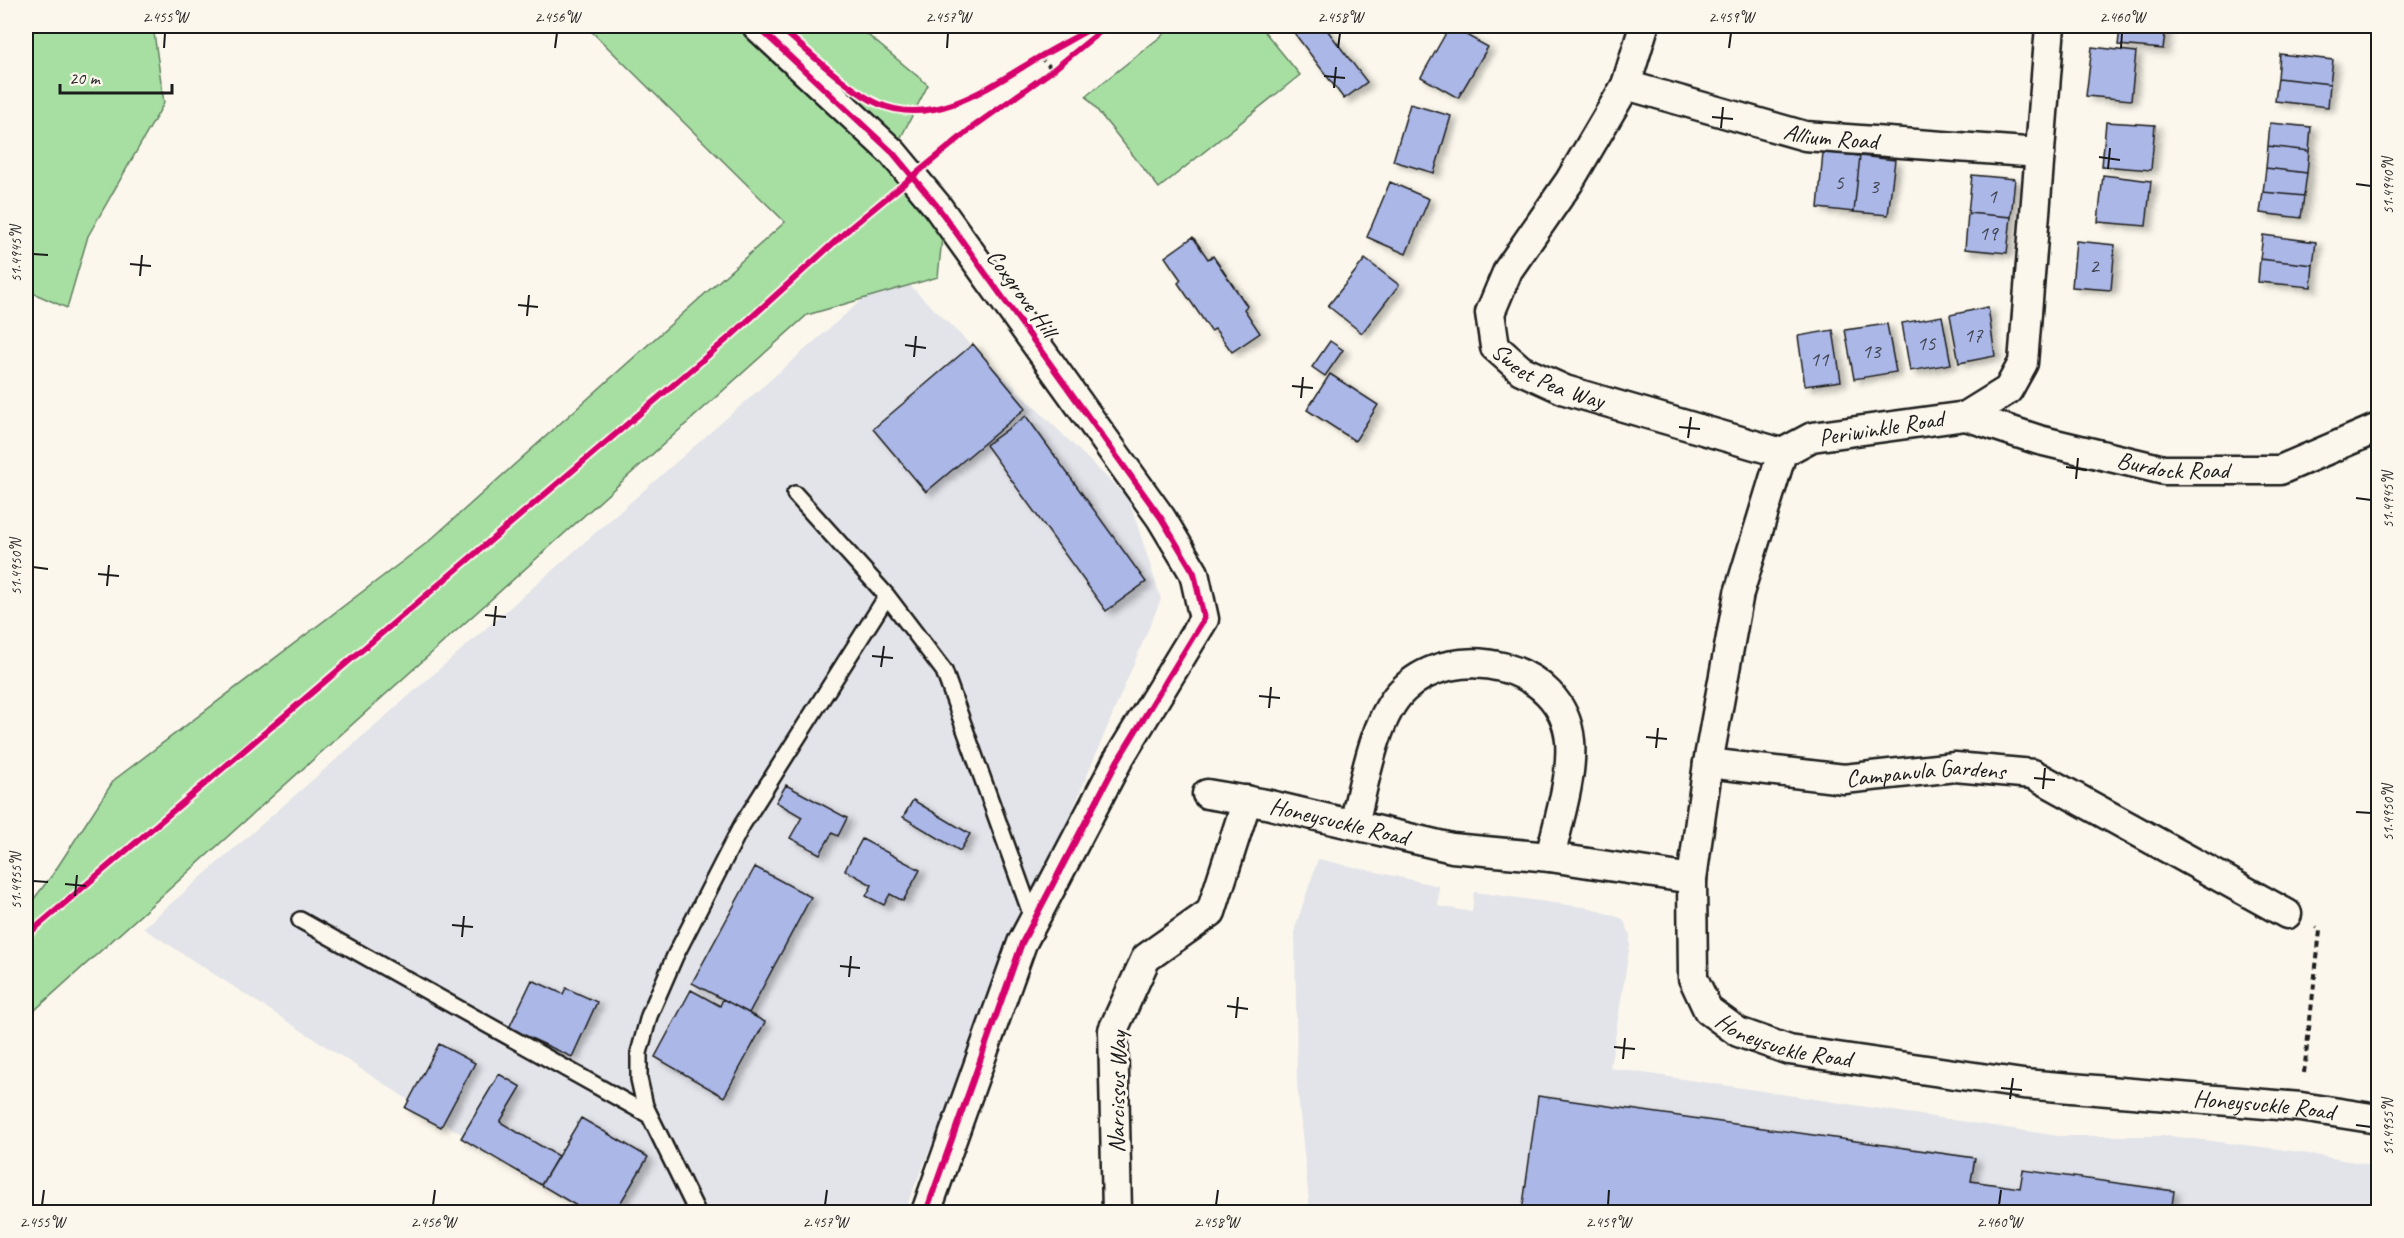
<svg xmlns="http://www.w3.org/2000/svg" width="2404" height="1238" font-family="Caveat,sans-serif">
<defs>
<filter id="shadow"><feDropShadow dx="6" dy="4" stdDeviation="3" flood-color="#0004"/></filter>
</defs>
<rect width="100%" height="100%" fill="#fbf7ec"/>
<filter id="ink" filterUnits="userSpaceOnUse"><feTurbulence type="fractalNoise" baseFrequency=".0167" numOctaves="2"/><feDisplacementMap in="SourceGraphic" scale="12" xChannelSelector="R" yChannelSelector="G"/><feConvolveMatrix kernelMatrix="1 2 1 2 8 2 1 2 1" color-interpolation-filters="sRGB"/></filter>
<g filter="url(#ink)">
<path fill="#e3e4ea" d="M895 271 1129 499 1161 599 904 1212H582L143 928Z
M1318 859 1439 886 1438 906 1472 912 1474 892 1591 908 1623 919 1630 934V945L1610 1068 2059 1136H2169L2279 1149 2378 1166V1212H1310L1297 1085 1295 928Z"/>
<path fill="#a7dfa3" stroke="#627e60" stroke-width="1.5" d="M26 26H153L164 103 88 236 67 308 26 290Z
M586 26H857L928 85 885 168 943 228 938 277 807 315 26 1018V909L53 874 114 780 428 542 785 222Z
M1174 26H1260L1300 75 1159 188 1086 96Z"/>
<path fill="#aab7e7" stroke="#1c1c1c" stroke-width="1.5" filter="url(#shadow)" d="M1289 26H1324L1367 82 1344 99Z
M1450 26 1488 47 1458 98 1421 77Z
M2116 26H2166L2163 49 2118 45 2120 29H2116Z
M2092 47 2136 52 2131 100 2086 96Z
M2280 54 2333 60 2330 84 2278 78Z
M2278 78 2330 84 2328 107 2275 101Z
M1410 104 1451 116 1434 173 1393 161Z
M2106 122 2155 125 2151 170 2102 166Z
M2270 123 2311 127 2309 151 2268 146Z
M2268 146 2309 151 2307 173 2266 168Z
M1823 152 1860 156 1854 212 1818 208Z
M1860 156 1895 160 1888 215 1854 212Z
M2266 168 2307 173 2304 196 2263 192Z
M1972 175 2015 179 2011 217 1968 213Z
M2103 175 2151 181 2146 226 2098 222Z
M1390 182 1429 199 1406 254 1367 237Z
M2263 192 2304 196 2301 218 2260 213Z
M1968 213 2011 217 2007 253 1965 249Z
M2263 235 2316 242 2313 265 2260 259Z
M1193 237 1208 259 1213 256 1247 306 1244 309 1260 333 1232 352 1215 329 1211 331 1178 283 1181 280 1165 257Z
M2076 241 2115 245 2111 290 2072 287Z
M1365 259 1399 285 1362 333 1328 306Z
M2260 259 2313 265 2311 287 2258 282Z
M1988 307 1995 356 1959 363 1950 315Z
M1942 316 1951 364 1910 371 1902 323Z
M1887 324 1896 372 1854 379 1845 330Z
M1833 330 1841 381 1805 386 1798 336Z
M1330 341 1343 350 1325 376 1312 367Z
M973 344 1026 408 926 492 873 429Z
M1330 374 1378 405 1355 441 1307 410Z
M1026 416 1146 582 1106 611 986 445Z
M786 785 847 818 838 836 832 833 820 854 790 838 802 817 776 802Z
M913 800 970 834 960 851 903 817Z
M862 839 920 870 903 901 890 894 884 905 866 896 872 885 845 870Z
M755 867 811 897 749 1013 692 983Z
M532 980 563 994 566 988 597 1002 572 1057 509 1028Z
M691 990 720 1006 723 999 765 1022 724 1097 655 1057Z
M439 1044 475 1063 441 1127 405 1108Z
M499 1074 521 1087 500 1122 558 1156 541 1185 461 1138Z
M1538 1096 1975 1158 1971 1181 2020 1188 2023 1170 2174 1191 2171 1212H1522Z
M581 1118 648 1157 615 1212H587L541 1185Z"/>
<g fill="none" stroke-linecap="round" stroke-linejoin="round">
<defs>
<path id="lane" d="M795 494 887 596 944 671 1034 922
M300 920 649 1115
M697 1212 645 1106 639 1079V1053L649 1016 675 956 742 825 887 596"/>
<g id="street">
<path d="M757 26 893 153 937 206 1161 518 1194 573 1204 619 1118 760 1022 943 926 1212"/>
<path id="s1" d="M1644 26 1626 85 1569 182 1508 270 1490 313 1495 347 1521 370 1565 390 1782 453"/>
<path id="s2" d="M2050 26 2023 363 2008 390 1966 416 1812 437 1782 453 1739 593 1708 763 1692 879 1693 978 1708 1010 1738 1032 1789 1050 2023 1084 2301 1107 2378 1119"/>
<path id="s3" d="M1626 85 1805 136 2040 153"/>
<path id="s4" d="M1966 416 2039 440 2164 470H2280L2378 428"/>
<path id="s5" d="M1708 763 1844 779 1955 767 2033 774 2287 914"/>
<path id="s6" d="M1207 794 1266 804 1452 848 1550 857 1692 879"/>
<path d="M1354 824C1364 785 1374 717 1404 689 1455 640 1563 663 1570 741 1573 776 1558 823 1550 857"/>
<path d="M1117 1212 1113 1030 1146 958 1211 912 1247 800"/>
</g>
</defs>
<use href="#lane" stroke="#1c1c1c" stroke-width="20"/>
<use href="#street" stroke="#1c1c1c" stroke-width="33"/>
<path stroke="#1c1c1c" stroke-width="4" stroke-dasharray="6 4.5" stroke-linecap="butt" d="M1040 57 1053 70
M2304 1073 2320 931 2316 928"/>
<use href="#lane" stroke="#fbf7ec" stroke-width="15"/>
<use href="#street" stroke="#fbf7ec" stroke-width="28"/>
<defs>
<path id="cycleway" d="M757 26 893 153 937 206 1161 518 1194 573 1204 619 1118 760 1022 943 926 1212
M778 26C804 47 850 92 879 104 934 128 991 86 1036 59 1055 48 1076 37 1095 26
M26 936 732 335 850 228 973 127 1053 70 1107 26"/>
</defs>
<use href="#cycleway" stroke="#fbf7ec" stroke-width="10"/>
<use href="#cycleway" stroke="#d6006c" stroke-width="6"/>
</g>
</g>
<path fill="none" stroke="#1c1c1c" stroke-width="2" d="M164 48 165 33M555 48 557 33M947 48 948 33M1338 48 1340 33M1729 48 1731 33M2121 48 2122 33M1324 76 1345 78M1334 88 1336 67M1712 117 1733 119M1721 128 1723 107M2099 157 2120 160M2108 169 2110 148M2356 184 2371 186M33 254 48 255M130 264 151 266M140 276 142 255M518 305 538 307M527 316 529 295M905 345 926 348M914 357 916 336M1292 386 1313 388M1301 398 1303 377M1679 427 1700 429M1688 438 1691 417M2066 467 2087 470M2076 479 2078 458M2356 498 2371 500M33 567 48 569M98 574 119 576M107 586 109 565M485 615 506 617M494 626 496 606M872 656 893 658M881 667 884 646M1259 696 1280 698M1269 708 1271 687M1646 737 1667 739M1656 748 1658 728M2034 778 2055 780M2043 789 2045 768M2356 812 2371 813M33 881 48 882M65 884 86 886M75 896 77 875M452 925 473 927M462 937 464 916M840 966 860 968M849 977 851 956M1227 1006 1248 1009M1236 1018 1238 997M1614 1047 1635 1049M1623 1059 1625 1038M2001 1088 2022 1090M2010 1099 2013 1078M2356 1125 2371 1127M42 1205 44 1190M433 1205 435 1190M825 1205 827 1190M1216 1205 1218 1190M1608 1205 1609 1190M1999 1205 2001 1190"/>
<g text-anchor="middle" stroke-width="6" stroke-linejoin="round" paint-order="stroke">
<g font-size="21" fill="#40434f">
<text x="1839" y="189">5</text>
<text x="1874" y="193">3</text>
<text x="1992" y="203">1</text>
<text x="1988" y="240">19</text>
<text x="2094" y="273">2</text>
<text x="1973" y="342">17</text>
<text x="1926" y="350">15</text>
<text x="1871" y="358">13</text>
<text x="1819" y="366">11</text>
</g>
<g font-size="24" fill="#1c1c1c" stroke="#fbf7ec">
<text dy="8" stroke="none"><textPath href="#s3" startOffset="212">Allium Road</textPath></text>
<text transform="translate(1022 293) rotate(54)" y="8">Coxgrove Hill</text>
<text dy="8" stroke="none"><textPath href="#s1" startOffset="424">Sweet Pea Way</textPath></text>
<text transform="translate(1881 428) rotate(-9)" y="8">Periwinkle Road</text>
<text dy="8" stroke="none"><textPath href="#s4" startOffset="214">Burdock Road</textPath></text>
<text dy="8" stroke="none"><textPath href="#s5" startOffset="219">Campanula Gardens</textPath></text>
<text dy="8" stroke="none"><textPath href="#s6" startOffset="135">Honeysuckle Road</textPath></text>
<text dy="8" stroke="none"><textPath href="#s2" startOffset="1262">Honeysuckle Road</textPath></text>
<text transform="translate(1117 1092) rotate(-89)" y="8">Narcissus Way</text>
<text dy="8" stroke="none"><textPath href="#s2" startOffset="1748">Honeysuckle Road</textPath></text>
</g>
</g>
<rect width="2404" height="1238" fill="none" stroke="#fbf7ec" stroke-width="66"/>
<path d="M60 84v9h112v-9" fill="none" stroke="#1c1c1c" stroke-width="3"/>
<text x="69" y="84" font-size="18" fill="#1c1c1c" stroke="#fbf7ec" stroke-width="4.5" paint-order="stroke">20 m</text>
<rect x="33" y="33" width="2338" height="1172" fill="none" stroke="#1c1c1c" stroke-width="2"/>
<g font-size="15" text-anchor="middle" fill="#1c1c1c">
<text x="165" y="22">2.455°W</text>
<text x="557" y="22">2.456°W</text>
<text x="948" y="22">2.457°W</text>
<text x="1340" y="22">2.458°W</text>
<text x="1731" y="22">2.459°W</text>
<text x="2122" y="22">2.460°W</text>
<text transform="translate(2388 186) rotate(-90)" y="5">51.4940°N</text>
<text transform="translate(16 254) rotate(-90)" y="5">51.4945°N</text>
<text transform="translate(2388 500) rotate(-90)" y="5">51.4945°N</text>
<text transform="translate(16 567) rotate(-90)" y="5">51.4950°N</text>
<text transform="translate(2388 813) rotate(-90)" y="5">51.4950°N</text>
<text transform="translate(16 881) rotate(-90)" y="5">51.4955°N</text>
<text transform="translate(2388 1127) rotate(-90)" y="5">51.4955°N</text>
<text x="42" y="1227">2.455°W</text>
<text x="433" y="1227">2.456°W</text>
<text x="825" y="1227">2.457°W</text>
<text x="1216" y="1227">2.458°W</text>
<text x="1608" y="1227">2.459°W</text>
<text x="1999" y="1227">2.460°W</text>
</g>
</svg>
